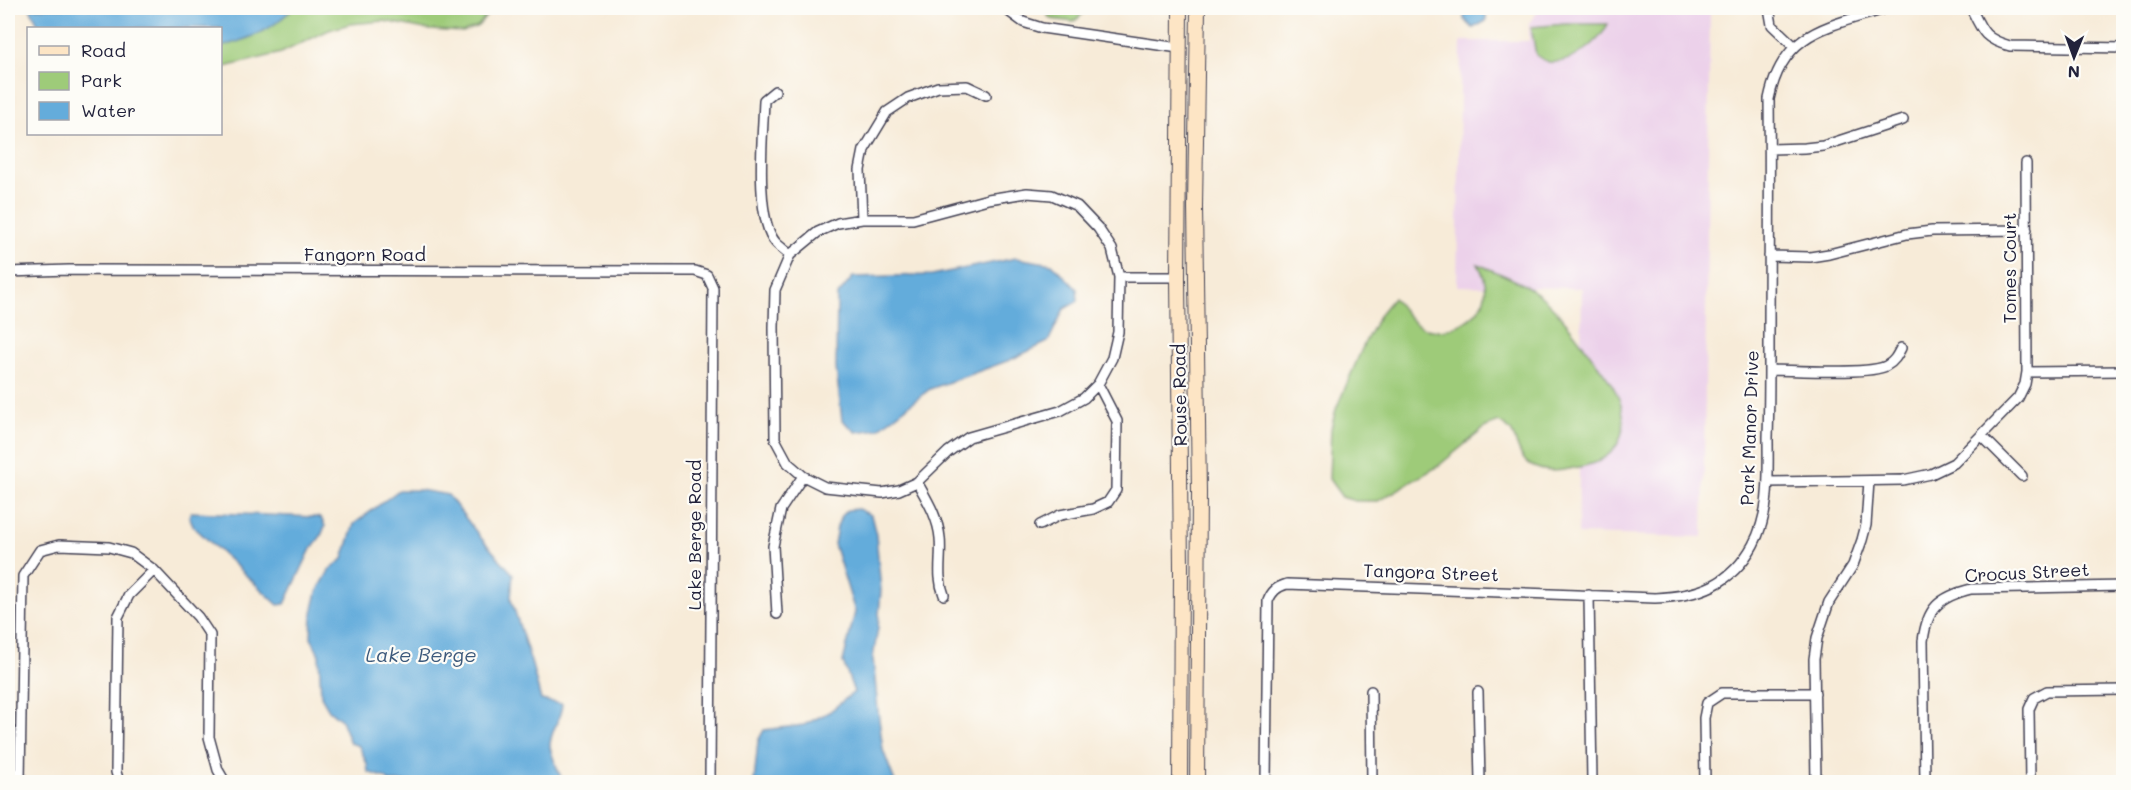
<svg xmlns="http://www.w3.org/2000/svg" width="2131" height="790" font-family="Mali,sans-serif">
<rect width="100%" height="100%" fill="#fdfcf7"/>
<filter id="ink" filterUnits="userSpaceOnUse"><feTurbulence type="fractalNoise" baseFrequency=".0167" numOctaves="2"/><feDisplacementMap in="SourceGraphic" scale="12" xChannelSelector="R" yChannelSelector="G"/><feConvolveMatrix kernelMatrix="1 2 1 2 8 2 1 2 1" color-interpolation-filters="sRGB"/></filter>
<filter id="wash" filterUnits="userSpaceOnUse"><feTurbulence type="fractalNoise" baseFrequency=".008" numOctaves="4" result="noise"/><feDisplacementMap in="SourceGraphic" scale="24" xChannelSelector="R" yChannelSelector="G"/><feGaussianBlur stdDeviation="1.35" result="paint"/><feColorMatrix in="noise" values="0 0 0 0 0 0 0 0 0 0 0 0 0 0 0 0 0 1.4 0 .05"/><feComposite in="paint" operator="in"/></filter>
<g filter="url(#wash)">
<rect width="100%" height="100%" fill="#f7ebd8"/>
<path fill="#ecd1ea" d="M1541 8H1710L1703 537 1578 534 1582 288 1457 286 1461 41H1529V23Z"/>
<path fill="#9ecb79" stroke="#60765a" stroke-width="1.5" d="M293 8H493L478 26 463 32 430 30 384 21 350 24 329 30 281 53 221 68 220 47C252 38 269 32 293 8Z
M1049 8H1089L1074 22 1051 19 1048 16Z
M1565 24H1608C1599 43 1571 65 1549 62 1544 61 1540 58 1536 55L1531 27Z
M1478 264C1500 274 1525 282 1543 298 1561 314 1576 335 1590 354 1598 366 1610 379 1616 392 1632 426 1622 457 1584 466 1565 470 1548 475 1530 465 1519 458 1518 444 1512 433 1510 428 1503 425 1499 422L1486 427 1437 467 1378 501H1355L1342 497 1329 479 1331 429 1336 409 1364 344 1380 314 1393 298C1403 309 1412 325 1427 329 1449 335 1481 318 1485 295 1487 283 1483 274 1478 264Z"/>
<path fill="#64acdb" stroke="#43678b" stroke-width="1.5" d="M30 8H293C268 33 253 37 221 47L220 28H40Z
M1465 8H1486V21L1473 28 1464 19Z
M1016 258 1052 264 1077 289 1078 301 1064 309 1048 342 1010 360 930 389 878 429 856 432 842 420 836 368 837 296 853 277 932 275Z
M399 490H420L448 495 481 538 513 574 511 599 532 665 541 700 562 704C561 720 550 731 550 746 550 752 560 775 563 782H390L386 778 368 772 367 764 359 746 350 743 341 720 329 710 321 696 319 655 311 637 312 613 317 592 330 569 343 559 354 524Z
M858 509 871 515 876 535 881 590 878 628 873 658 878 711 883 750 895 782H754L758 741 764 730 804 725 829 712 854 692 843 662 855 612 834 544 837 527 841 516 847 510Z
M191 512 315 517 321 518 325 526 321 536 310 551 285 604 278 605 194 527 189 516Z"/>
</g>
<g filter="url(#ink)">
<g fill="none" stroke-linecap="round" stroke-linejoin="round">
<defs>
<path id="street" d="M1004 8 1023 22 1042 28 1179 48
M1769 8 1772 25 1794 46
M1971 8C1982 31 1984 39 2010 46L2124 48
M775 91 764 100C763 133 754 219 776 243 780 247 786 251 790 255
M1770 149 1805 148 1823 146 1903 120
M1027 193 1052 195 1077 206 1098 228 1112 249 1119 277 1118 332 1112 358 1098 384 1084 398 1060 411 969 437 948 452 917 482 899 490 882 493 825 487 803 476 788 463 775 439 774 327 775 290 790 255 818 232 838 223 862 219H913L988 199Z
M862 219 860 170 864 150 887 112 908 98 938 87 967 86 986 95
M1769 256 1810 257 1829 254 1907 234 1932 231 2027 230
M8 272 69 270 695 271 707 275 713 288 710 782
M1119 277H1178
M1769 370C1792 370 1869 375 1886 366 1894 362 1897 356 1901 348
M2027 372 2124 371
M1982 436 2022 476
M917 482C927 500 938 517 940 538 942 559 936 575 944 595
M1768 482 1903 480 1931 474 1954 463 2018 398 2025 384 2027 372 2026 163
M1040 525 1060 515 1093 509 1108 502 1116 490 1117 421 1098 384
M1589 595 1592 782
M777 614 773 546 781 509 803 476
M1371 691 1372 782
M1478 692 1480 782
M20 782 23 576 40 550 59 545 109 547 131 553 154 570 198 617 210 635 209 737 218 770 225 782
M119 782 116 772 118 617 129 595 154 570
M1266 782 1268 601C1272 591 1277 587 1287 584L1655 598C1699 596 1731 585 1753 545 1771 512 1768 473 1768 437 1769 408 1769 379 1769 351 1769 267 1770 183 1769 99 1783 30 1829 27 1887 8
M1705 782 1704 718 1707 703 1722 693H1815
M1816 782 1814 659 1817 638 1829 602 1853 565 1862 540 1866 525 1869 481
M1925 782 1923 641C1927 608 1939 597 1971 589L2124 586
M2030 782 2029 709 2034 698 2047 691 2124 690"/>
<path id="secondary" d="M1180 782 1181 567 1178 277 1180 8
M1197 782 1199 493 1195 207 1198 8"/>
</defs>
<use href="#street" stroke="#424053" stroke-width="12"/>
<use href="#secondary" stroke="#424053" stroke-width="16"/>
<use href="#street" stroke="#fff" stroke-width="9"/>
<use href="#secondary" stroke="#fde5c5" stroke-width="14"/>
</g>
</g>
<g text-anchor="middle" stroke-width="4.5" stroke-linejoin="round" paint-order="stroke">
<g font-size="18" fill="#22223b" stroke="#fdfcf7">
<text x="365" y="261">Fangorn Road</text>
<text transform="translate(2010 268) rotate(-90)" y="6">Tomes Court</text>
<text transform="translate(1180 395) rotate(-91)" y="6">Rouse Road</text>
<text transform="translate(1750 428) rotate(-88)" y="6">Park Manor Drive</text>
<text transform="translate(695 535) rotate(-90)" y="6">Lake Berge Road</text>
<text transform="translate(1431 573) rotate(2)" y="6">Tangora Street</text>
<text transform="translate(2027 573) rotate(-3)" y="6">Crocus Street</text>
</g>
<g font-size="20" font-style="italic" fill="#3c597b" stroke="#fdfcf7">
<text x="421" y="662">Lake Berge</text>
</g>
</g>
<rect width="2131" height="790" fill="none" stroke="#fdfcf7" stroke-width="30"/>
<rect x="27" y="27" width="195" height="108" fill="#fdfcf7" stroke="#a5a5ac" stroke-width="1.5"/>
<rect x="39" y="46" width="30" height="9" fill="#fde5c5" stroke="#a5a5ac" stroke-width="1.5"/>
<text x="81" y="57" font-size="18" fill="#22223b">Road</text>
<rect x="39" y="72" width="30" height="18" fill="#9ecb79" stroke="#a5a5ac" stroke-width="1.5"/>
<text x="81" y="87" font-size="18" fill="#22223b">Park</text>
<rect x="39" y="102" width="30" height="18" fill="#64acdb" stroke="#a5a5ac" stroke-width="1.5"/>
<text x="81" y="117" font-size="18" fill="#22223b">Water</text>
<g transform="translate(2074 57) rotate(181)" stroke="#fdfcf7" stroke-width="4.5" paint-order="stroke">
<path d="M0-4.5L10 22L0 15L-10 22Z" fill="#22223b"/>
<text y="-9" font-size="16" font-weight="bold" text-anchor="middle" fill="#22223b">N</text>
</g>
</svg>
